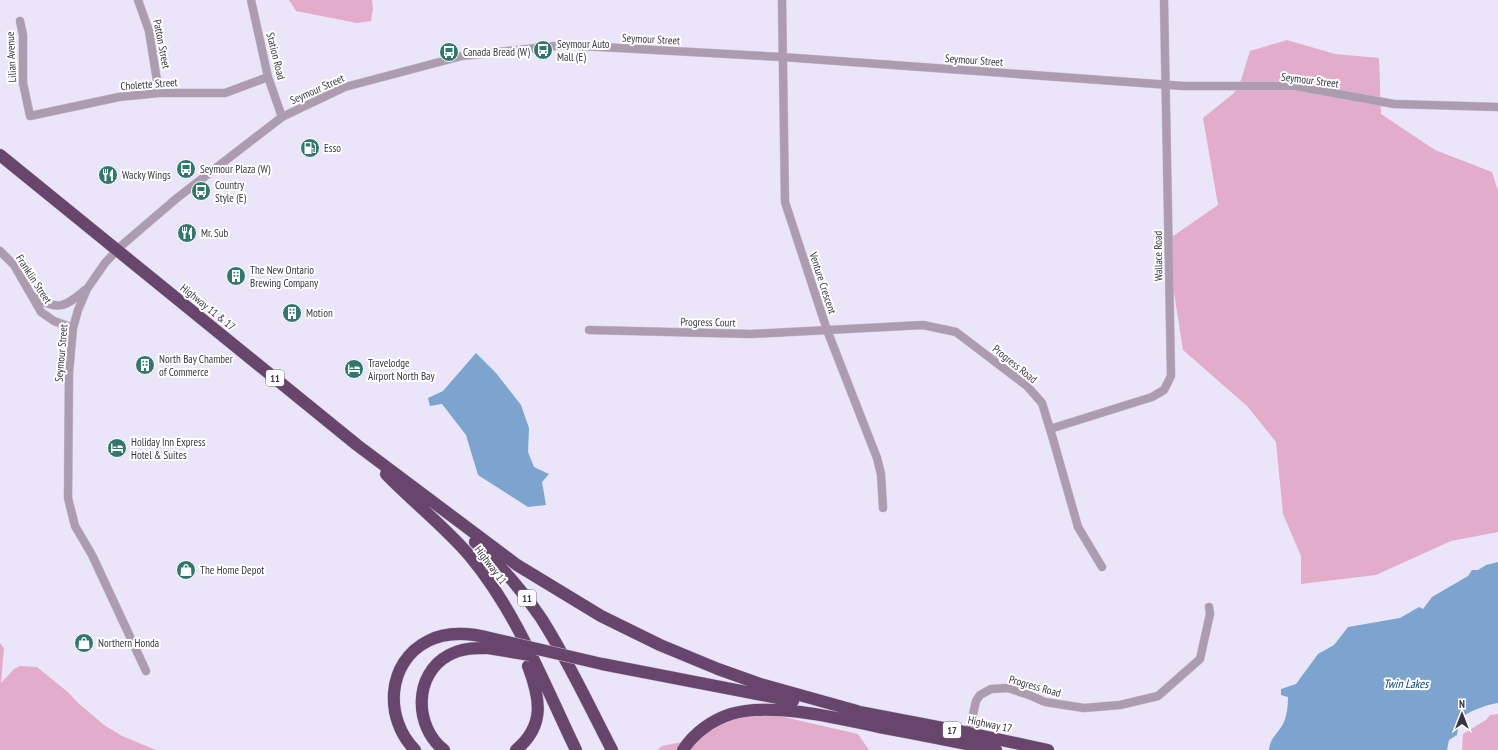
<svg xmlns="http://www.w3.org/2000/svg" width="1498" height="750" font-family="'PT Sans Narrow',sans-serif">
<rect width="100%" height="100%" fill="#ebe5fa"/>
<path fill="#e3accb" d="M289 0H372L373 8 371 21 357 23 296 11Z
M1287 40 1335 54 1379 58 1381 114 1435 150 1492 172 1498 191V532L1451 541 1376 575 1301 584V556L1283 514 1276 442 1247 406 1183 350 1166 241 1218 205 1203 118 1234 93 1241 80 1250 51Z
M0 643 4 648 1 683 14 669 20 666 37 667 69 693 77 702 104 725 122 736 156 750H0Z
M749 709 858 734 869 750H657L662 746 696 739 741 712Z
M1498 714V750H1462L1463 734 1486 720 1490 715Z"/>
<path fill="#7da4ce" d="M476 353 496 373 521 405 529 428 528 452 534 467 549 474 542 482 546 505 528 507 478 475 466 435 442 404 430 406 428 398 443 391Z
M1498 562V703C1489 704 1469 711 1463 717 1459 722 1458 730 1457 735L1449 740 1447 750H1269C1270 737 1279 733 1284 722 1287 714 1288 706 1288 697L1281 695V689L1296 684 1318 654 1334 645 1348 627 1400 618 1419 607 1423 609 1432 597 1468 576 1472 570H1478L1486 565Z"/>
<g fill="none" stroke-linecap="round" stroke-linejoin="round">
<defs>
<path id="minor" d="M138 0 149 31 159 93
M251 0 268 77 282 117
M782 0 785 202 827 330 877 458 881 474 883 508
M20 21 23 35V83L30 116 119 97 159 93H225L268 77
M0 251 14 265 41 312 54 321 73 328
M32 296C58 310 63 309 85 290
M589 330 751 334 923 325 956 332 1027 386 1042 403 1053 439 1078 527 1102 567
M1050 429 1152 397 1164 390 1171 376 1164 0
M146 671 92 555 75 526 68 498 69 373 73 328 78 310 87 289 105 263 121 246 177 198 282 117 345 87 462 56 564 45 782 57 1184 86H1294L1394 104 1498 107
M969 733 976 701 980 695 991 689 1008 688 1029 695 1045 702 1084 708 1120 705 1158 696 1200 659 1210 614 1209 607"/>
<path id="highway" d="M0 155 357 445 517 565 601 616 660 645 718 669 760 684 857 711
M386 474C413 502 444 526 469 555 517 612 544 684 576 750
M475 542C500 565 522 590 541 618 568 660 589 706 612 750
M602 664 793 701
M849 710 969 733 1048 750
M415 750C384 719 386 662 428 641 447 631 470 633 490 638
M444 750C414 727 413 674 449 655 462 648 474 648 488 648
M516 750C546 725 540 698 528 666
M683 750C694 733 712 720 731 714 771 702 838 718 879 727 918 734 957 742 996 750"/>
</defs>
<use href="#minor" stroke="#c7c2d5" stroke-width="9"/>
<use href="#highway" stroke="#c7c2d5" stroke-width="13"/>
<use href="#minor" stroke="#ad9cb0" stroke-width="8"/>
<use href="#highway" stroke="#67456d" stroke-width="12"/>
<defs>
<path id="highway-bridge" d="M490 638 602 664
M488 648 530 655"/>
</defs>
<use href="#highway-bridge" stroke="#c7c2d5" stroke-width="13" stroke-linecap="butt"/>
<use href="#highway-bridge" stroke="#67456d" stroke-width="12"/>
</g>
<defs>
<symbol id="bus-disc" viewBox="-11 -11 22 22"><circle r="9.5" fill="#32776c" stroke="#fff"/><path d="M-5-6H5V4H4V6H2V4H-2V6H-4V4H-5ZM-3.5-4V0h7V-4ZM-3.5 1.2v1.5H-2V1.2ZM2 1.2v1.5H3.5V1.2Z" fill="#fff"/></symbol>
<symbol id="fuel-disc" viewBox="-11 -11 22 22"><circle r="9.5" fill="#32776c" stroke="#fff"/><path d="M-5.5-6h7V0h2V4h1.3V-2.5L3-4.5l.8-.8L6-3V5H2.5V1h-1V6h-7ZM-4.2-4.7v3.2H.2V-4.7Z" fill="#fff"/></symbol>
<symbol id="restaurant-disc" viewBox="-11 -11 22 22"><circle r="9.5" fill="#32776c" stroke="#fff"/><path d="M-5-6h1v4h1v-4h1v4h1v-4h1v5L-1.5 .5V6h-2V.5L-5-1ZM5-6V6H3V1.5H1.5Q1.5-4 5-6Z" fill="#fff"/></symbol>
<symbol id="building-disc" viewBox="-11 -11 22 22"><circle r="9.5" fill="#32776c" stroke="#fff"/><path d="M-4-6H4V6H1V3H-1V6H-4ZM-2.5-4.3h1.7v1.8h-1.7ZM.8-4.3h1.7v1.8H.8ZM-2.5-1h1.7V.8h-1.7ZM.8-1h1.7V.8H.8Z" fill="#fff"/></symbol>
<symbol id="hotel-disc" viewBox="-11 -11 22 22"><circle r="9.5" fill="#32776c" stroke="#fff"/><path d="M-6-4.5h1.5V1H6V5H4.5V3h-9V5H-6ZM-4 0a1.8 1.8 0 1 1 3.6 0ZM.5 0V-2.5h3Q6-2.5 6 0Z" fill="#fff"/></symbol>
<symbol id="shop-disc" viewBox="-11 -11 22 22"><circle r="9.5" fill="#32776c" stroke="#fff"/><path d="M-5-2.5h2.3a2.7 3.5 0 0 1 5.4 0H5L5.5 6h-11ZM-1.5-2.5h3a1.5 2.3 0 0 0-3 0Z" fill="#fff"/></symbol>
</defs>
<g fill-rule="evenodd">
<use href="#bus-disc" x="532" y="39" width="22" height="22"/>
<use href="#bus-disc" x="438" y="41" width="22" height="22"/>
<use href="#fuel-disc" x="299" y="137" width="22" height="22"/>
<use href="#bus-disc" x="175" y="158" width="22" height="22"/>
<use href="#restaurant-disc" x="97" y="164" width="22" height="22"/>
<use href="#bus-disc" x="190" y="180" width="22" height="22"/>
<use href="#restaurant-disc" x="176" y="222" width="22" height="22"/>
<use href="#building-disc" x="225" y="265" width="22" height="22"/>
<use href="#building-disc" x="281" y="302" width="22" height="22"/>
<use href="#building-disc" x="134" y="354" width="22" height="22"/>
<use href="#hotel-disc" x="343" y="358" width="22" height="22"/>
<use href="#hotel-disc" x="106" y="437" width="22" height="22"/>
<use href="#shop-disc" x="175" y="559" width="22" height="22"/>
<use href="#shop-disc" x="73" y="632" width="22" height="22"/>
</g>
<g text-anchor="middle" stroke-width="4" stroke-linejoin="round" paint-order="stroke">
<g fill="#fff" stroke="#74727b" stroke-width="1">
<rect x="266" y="370" width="18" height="16" rx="3"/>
<rect x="518" y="590" width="18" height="16" rx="3"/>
<rect x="943" y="722" width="18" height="16" rx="3"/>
</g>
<g font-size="10" font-weight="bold" fill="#383542">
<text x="275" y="382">11</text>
<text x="527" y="602">11</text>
<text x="952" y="734">17</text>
</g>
<g font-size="11" fill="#383542" stroke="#fff">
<text transform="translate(651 39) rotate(3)" y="4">Seymour Street</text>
<text transform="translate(162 44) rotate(79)" y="4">Patton Street</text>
<text transform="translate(276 56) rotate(76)" y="4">Station Road</text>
<text transform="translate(11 57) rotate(-93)" y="4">Lilian Avenue</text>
<text transform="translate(974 60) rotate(4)" y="4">Seymour Street</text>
<text transform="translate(1310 80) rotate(7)" y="4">Seymour Street</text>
<text transform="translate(149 84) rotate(-4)" y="4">Cholette Street</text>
<text transform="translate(317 89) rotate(-24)" y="4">Seymour Street</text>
<text transform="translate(1158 256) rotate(-91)" y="4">Wallace Road</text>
<text transform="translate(34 279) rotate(57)" y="4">Franklin Street</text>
<text transform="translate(823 283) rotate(72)" y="4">Venture Crescent</text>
<text transform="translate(208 307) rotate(39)" y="4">Highway 11 &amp; 17</text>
<text transform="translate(708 322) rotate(1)" y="4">Progress Court</text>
<text transform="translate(61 353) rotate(-85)" y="4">Seymour Street</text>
<text transform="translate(1015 364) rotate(39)" y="4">Progress Road</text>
<text transform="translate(491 565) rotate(53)" y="4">Highway 11</text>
<text transform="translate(1035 686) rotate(16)" y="4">Progress Road</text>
<text transform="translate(990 724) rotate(12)" y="4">Highway 17</text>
</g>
<g font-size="11" fill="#383542" stroke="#fff" text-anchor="start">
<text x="557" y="48">Seymour Auto<tspan x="557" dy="13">Mall (E)</tspan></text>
<text x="463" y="56">Canada Bread (W)</text>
<text x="324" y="152">Esso</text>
<text x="200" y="173">Seymour Plaza (W)</text>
<text x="122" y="179">Wacky Wings</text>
<text x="215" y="189">Country<tspan x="215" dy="13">Style (E)</tspan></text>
<text x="201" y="237">Mr. Sub</text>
<text x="250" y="274">The New Ontario<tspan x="250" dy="13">Brewing Company</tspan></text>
<text x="306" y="317">Motion</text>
<text x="159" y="363">North Bay Chamber<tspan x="159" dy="13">of Commerce</tspan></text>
<text x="368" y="367">Travelodge<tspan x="368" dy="13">Airport North Bay</tspan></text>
<text x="131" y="446">Holiday Inn Express<tspan x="131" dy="13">Hotel &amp; Suites</tspan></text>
<text x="200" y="574">The Home Depot</text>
<text x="98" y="647">Northern Honda</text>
</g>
<g font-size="12" font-style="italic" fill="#094478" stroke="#fff">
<text x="1406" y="688">Twin Lakes</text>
</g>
</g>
<g transform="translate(1462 714)" stroke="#ffffff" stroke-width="3" paint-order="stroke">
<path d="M0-3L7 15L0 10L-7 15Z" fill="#383542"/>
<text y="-6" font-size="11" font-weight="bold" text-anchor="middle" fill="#383542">N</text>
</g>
</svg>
